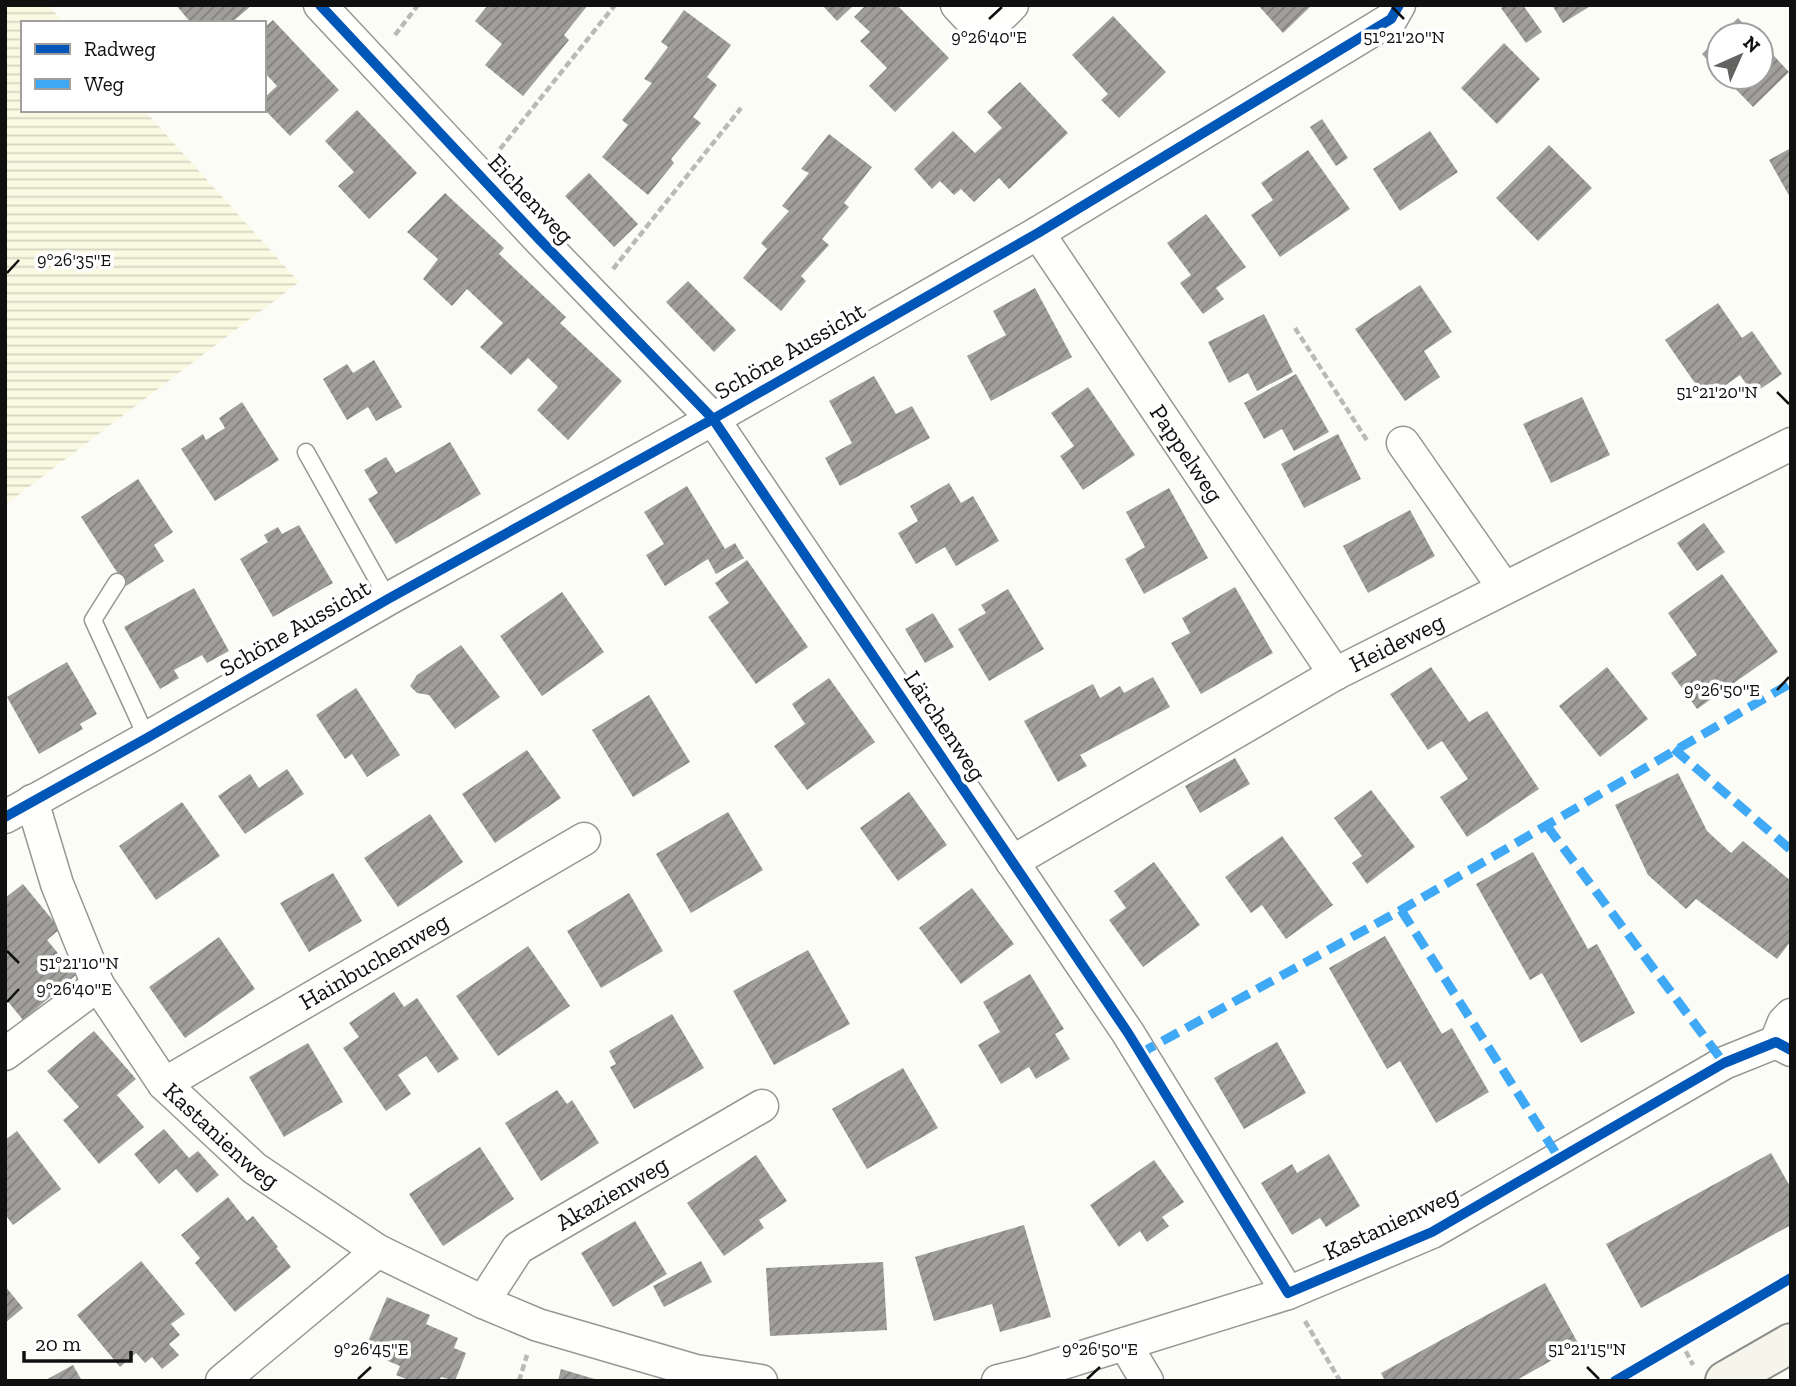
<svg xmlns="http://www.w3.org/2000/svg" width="1796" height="1386" font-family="'Zilla Slab',serif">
<defs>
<pattern id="farmland-rules" width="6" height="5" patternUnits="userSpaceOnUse" patternTransform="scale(1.75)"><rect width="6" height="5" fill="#faf9e2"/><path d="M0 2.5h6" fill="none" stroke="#d5d4c1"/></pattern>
<pattern id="building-hatch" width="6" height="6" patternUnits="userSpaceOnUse" patternTransform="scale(1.75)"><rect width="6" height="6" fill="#a19f9b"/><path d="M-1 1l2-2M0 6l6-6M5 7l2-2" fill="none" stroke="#82807d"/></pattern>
</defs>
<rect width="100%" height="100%" fill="#fcfcf7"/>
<path fill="url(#farmland-rules)" d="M5 5H48L64 23H23V110H144L299 282 5 505Z"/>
<path fill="url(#building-hatch)" d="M176 5H252L231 23H191Z
M488 5H588L564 35 569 40 523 96 485 65 502 44 475 21Z
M822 5H854L837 21Z
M866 5H897L949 58 895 112 869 86 887 68 860 41 870 32 854 17Z
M1258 5H1312L1283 33Z
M1505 5H1523L1542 32 1526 43 1501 8Z
M1552 5H1592L1563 23Z
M684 10 731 45 707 77 717 85 693 117 701 123 671 159 674 163 648 195 602 157 628 125 622 120 652 83 644 79 668 47 661 42Z
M1113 16 1166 72 1119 118 1101 100 1108 94 1072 55Z
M1738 18 1754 35H1721Z
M273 20 339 90 290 136 264 109V98L277 86 264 72V28Z
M1719 37V72L1702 54Z
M1761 42 1789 72 1753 107 1724 77H1761Z
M1504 43 1540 79 1497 124 1461 88Z
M1020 82 1068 133 1009 189 999 178 974 202 961 189 954 195 940 181 932 189 914 169 953 131 975 153 1002 128 987 112Z
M357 110 417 173 369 219 338 186 354 172 325 141Z
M1322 119 1348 158 1336 166 1310 127Z
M1430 131 1458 172 1400 211 1373 169Z
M829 134 872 167 844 203 849 207 822 239 829 245 801 276 806 281 781 311 743 278 767 249 761 243 789 211 782 206 809 173 801 169Z
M1549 145 1592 188 1538 241 1496 198Z
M1791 148V199L1769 160Z
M1308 150 1350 209 1280 257 1251 215 1273 200 1261 183Z
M589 173 638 224 614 247 565 196Z
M445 193 504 248 499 254 566 317 560 323 622 381 568 440 537 410 558 387 528 358 511 375 480 347 503 323 467 289 452 306 423 279 438 259 407 232Z
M1206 214 1246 267 1216 288 1224 299 1203 314 1180 283 1191 275 1167 243Z
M688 281 736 330 714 352 666 302Z
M1420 285 1452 332 1424 351 1440 377 1405 401 1355 329Z
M1035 288 1072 357 991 401 967 356 1006 335 993 311Z
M1718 303 1742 338 1752 331 1782 374 1753 394 1740 375 1706 399 1665 340Z
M1264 314 1293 372 1257 391 1248 373 1229 383 1208 342Z
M374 360 402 407 376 421 368 407 347 420 323 379 347 364 353 373Z
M1296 374 1329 432 1294 451 1282 429 1264 439 1244 403Z
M874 376 896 414 912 406 930 438 840 486 825 458 852 443 829 401Z
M1088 387 1135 455 1083 490 1060 456 1074 446 1051 413Z
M1582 397 1610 455 1551 483 1523 424Z
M242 402 279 460 215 501 181 449 203 434 206 440 225 428 219 418Z
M1338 434 1361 479 1304 508 1281 464Z
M450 442 481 494 396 544 368 499 378 493 364 470 386 457 396 473Z
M138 479 173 532 154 545 164 561 126 586 81 517Z
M949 483 961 503 973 496 999 541 956 566 945 547 916 564 898 533 918 521 910 506Z
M687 486 725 549 735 543 744 558 716 574 708 559 665 586 646 555 664 544 644 512Z
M1169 488 1208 558 1144 594 1125 559 1145 547 1126 512Z
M1410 510 1435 556 1368 593 1343 546Z
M1704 523 1725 552 1697 571 1677 543Z
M299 525 333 583 273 617 240 559 268 542 264 535 278 527 282 534Z
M747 560 808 647 756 684 708 617 729 603 715 583Z
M1722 574 1778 652 1697 709 1671 673 1697 655 1668 613Z
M1235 587 1273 653 1201 694 1171 643 1190 633 1182 618Z
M194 588 229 651 207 663 202 655 174 670 179 678 160 689 124 627Z
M1008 589 1044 649 989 681 958 629 986 613 981 605Z
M562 592 604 652 542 696 500 636Z
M933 613 954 647 925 663 905 629Z
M461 645 500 697 455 729 429 695 417 693 410 686 417 675Z
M67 662 97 714 80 724 83 729 39 754 7 697Z
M1431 667 1469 722 1487 711 1539 789 1467 837 1440 797 1468 779 1442 741 1428 750 1390 694Z
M1607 667 1648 719 1600 757 1559 706Z
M1153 677 1170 707 1080 755 1087 766 1058 782 1024 721 1093 684 1100 698 1120 686 1124 693Z
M829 678 875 742 807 790 774 746 805 724 792 704Z
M356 688 400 755 367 777 352 754 345 759 316 715Z
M649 695 690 762 633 797 592 730Z
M527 750 561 798 495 843 462 794Z
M1235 758 1250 784 1200 813 1185 786Z
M287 769 304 794 245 834 218 796 250 774 259 788Z
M1678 773 1707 831 1731 853 1743 841 1791 881V941L1777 959 1696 899 1686 909 1648 875 1615 805Z
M1371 790 1415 847 1367 884 1352 863 1362 856 1334 818Z
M909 792 947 845 898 881 860 828Z
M182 802 220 856 156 900 119 846Z
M728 812 763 870 691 913 656 854Z
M430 814 463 862 398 907 364 858Z
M1282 836 1333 905 1286 939 1262 905 1251 913 1225 877Z
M1533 852 1588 949 1597 944 1635 1013 1581 1043 1542 973 1530 980 1476 884Z
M1154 862 1200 925 1143 967 1109 920 1126 908 1114 891Z
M333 873 362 921 309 952 280 903Z
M23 884 60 929 47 940 76 975 23 1020 5 998V898Z
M972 888 1014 944 961 984 919 928Z
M629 893 663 951 601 988 567 931Z
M1385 936 1442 1034 1452 1028 1489 1092 1436 1123 1400 1061 1387 1069 1329 968Z
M219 937 255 989 185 1038 149 987Z
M528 946 570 1006 498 1056 456 996Z
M808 950 850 1024 774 1065 733 991Z
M1030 974 1064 1029 1055 1034 1070 1059 1036 1079 1029 1067 1001 1084 978 1045 1000 1032 983 1002Z
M394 992 404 1007 417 998 459 1059 438 1073 426 1056 398 1075 411 1094 386 1111 343 1048 359 1037 349 1023Z
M672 1014 704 1068 634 1109 610 1067 616 1064 609 1051Z
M94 1031 136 1079 117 1095 144 1127 99 1164 63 1120 79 1107 47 1071Z
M1277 1042 1306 1093 1244 1129 1214 1078Z
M308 1043 343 1102 284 1137 249 1077Z
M903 1068 938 1128 867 1169 832 1109Z
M557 1090 567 1104 572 1100 599 1143 541 1181 505 1123Z
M164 1129 189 1158 198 1151 219 1175 197 1193 176 1169 159 1184 134 1154Z
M17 1131 61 1189 13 1225 5 1214V1140Z
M480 1147 514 1199 443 1246 409 1194Z
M1771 1153 1791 1188V1225L1641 1308 1606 1244Z
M1329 1154 1360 1206 1326 1227 1320 1218 1292 1235 1261 1183 1292 1164 1297 1173Z
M756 1155 787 1201 759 1220 764 1228 724 1256 687 1203Z
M1154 1160 1184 1202 1162 1217 1169 1226 1147 1242 1140 1231 1119 1247 1090 1205Z
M228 1197 247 1221 253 1216 278 1247 276 1248 291 1267 235 1312 195 1263 200 1258 181 1235Z
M635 1221 667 1274 613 1307 581 1253Z
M1024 1225 1051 1317 1000 1332 992 1304 934 1321 915 1257Z
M141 1261 185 1314 171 1324 180 1335 169 1344 179 1355 162 1369 152 1357 145 1363 136 1353 120 1367 77 1315Z
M701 1261 712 1282 664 1307 653 1286Z
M883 1262 887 1330 770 1336 766 1268Z
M1545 1283 1579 1345 1515 1381H1385L1381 1373Z
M5 1286 23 1308 5 1323Z
M387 1297 430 1315 426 1324 458 1338 454 1348 466 1353 455 1381 441 1377 439 1381H411L396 1375 400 1366 364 1351Z
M73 1365 82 1381H44Z
M561 1369 598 1380V1381H558Z"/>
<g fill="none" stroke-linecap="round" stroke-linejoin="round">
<defs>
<path id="service" d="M306 452 388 599
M117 582 93 620 147 738"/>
<g id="minor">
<path d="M320 5 539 239 713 419 1128 1033 1288 1293"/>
<path d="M957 5 971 20 1001 16 1012 5"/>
<path id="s1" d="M1038 233 1335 674"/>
<path d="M1403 443 1504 588"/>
<path id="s2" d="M32 801 57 884 98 985 164 1084 254 1168 378 1251 483 1302 538 1325 696 1371 761 1381"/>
<path d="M5 817 147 738 388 599 713 419 1038 233 1391 19 1399 5"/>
<path id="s3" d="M1012 862 1335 674 1791 444"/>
<path d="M1776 1042 1784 1022 1791 1015"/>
<path d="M5 1054 98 985"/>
<path id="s4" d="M164 1084 584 839"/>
<path id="s5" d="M483 1302 518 1248 762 1106"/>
<path d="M1125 1344 1147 1381"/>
<path d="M222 1381 378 1251"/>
<path d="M998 1381 1031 1373 1288 1293 1432 1232 1724 1063 1776 1042 1791 1050"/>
</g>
<path id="secondary" d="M1725 1381 1791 1343"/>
</defs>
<use href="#service" stroke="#969694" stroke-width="19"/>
<use href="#minor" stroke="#969694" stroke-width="35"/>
<use href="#secondary" stroke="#8d8d8b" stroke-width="42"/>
<path stroke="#b9b9b8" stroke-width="4.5" stroke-dasharray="7 3.5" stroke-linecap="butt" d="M395 35 418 5
M500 149 615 5
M613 269 741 108
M1295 328 1368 442
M1305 1321 1340 1381
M1681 1342 1693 1365
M519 1381 527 1355
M1615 1381 1791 1278"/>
<use href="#service" stroke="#fffffe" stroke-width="16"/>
<use href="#minor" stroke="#fffffe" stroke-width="32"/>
<use href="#secondary" stroke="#f6f5eb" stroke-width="38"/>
<path stroke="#3fa9f5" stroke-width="9" stroke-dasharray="18 9" stroke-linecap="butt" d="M1674 749 1791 850
M1547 826 1724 1063
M1401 910 1559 1158
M1141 1057 1148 1049 1401 910 1791 683"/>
<defs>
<path id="cycleway" d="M320 5 539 239 713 419 1128 1033 1288 1293 1432 1232 1724 1063 1776 1042 1791 1050
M5 817 147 738 388 599 713 419 1038 233 1391 19 1399 5
M1615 1381 1791 1278"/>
</defs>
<use href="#cycleway" stroke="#fff" stroke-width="15"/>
<use href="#cycleway" stroke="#0057b8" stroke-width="10"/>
</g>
<path fill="none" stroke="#101010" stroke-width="2.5" d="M1392 7 1404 19M989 19 1002 7M7 273 19 260M1777 392 1789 404M1777 690 1789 677M7 951 19 963M7 1002 19 989M1587 1367 1599 1379M358 1379 371 1367M1087 1379 1100 1367"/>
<g text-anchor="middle" stroke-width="7" stroke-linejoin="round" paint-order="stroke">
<g font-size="24" fill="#101010" stroke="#fff">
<text transform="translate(531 199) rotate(47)" y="8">Eichenweg</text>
<text transform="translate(790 351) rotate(-30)" y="8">Schöne Aussicht</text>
<text dy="8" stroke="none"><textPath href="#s1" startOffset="266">Pappelweg</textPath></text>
<text transform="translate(295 628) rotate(-30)" y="8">Schöne Aussicht</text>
<text dy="8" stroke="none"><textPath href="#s3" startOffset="443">Heideweg</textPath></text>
<text transform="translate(945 726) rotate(56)" y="8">Lärchenweg</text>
<text dy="8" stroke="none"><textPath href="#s4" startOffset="243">Hainbuchenweg</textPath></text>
<text dy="8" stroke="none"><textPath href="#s2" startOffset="392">Kastanienweg</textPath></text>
<text dy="8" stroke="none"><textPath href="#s5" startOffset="173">Akazienweg</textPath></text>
<text transform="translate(1391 1223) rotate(-25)" y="8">Kastanienweg</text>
</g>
</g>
<g font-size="18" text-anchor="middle" fill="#101010" stroke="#fff" stroke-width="7" stroke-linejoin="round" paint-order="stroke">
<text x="989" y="43">9°26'40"E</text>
<text x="1404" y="43">51°21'20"N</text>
<text x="74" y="266">9°26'35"E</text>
<text x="1717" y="398">51°21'20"N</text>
<text x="1722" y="696">9°26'50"E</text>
<text x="79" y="969">51°21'10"N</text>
<text x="74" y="995">9°26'40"E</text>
<text x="371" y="1355">9°26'45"E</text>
<text x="1100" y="1355">9°26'50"E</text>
<text x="1587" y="1355">51°21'15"N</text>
</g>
<rect width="1796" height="1386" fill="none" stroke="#101010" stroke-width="14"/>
<rect x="21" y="21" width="245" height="91" fill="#ffffff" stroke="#9f9f9f" stroke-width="2"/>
<rect x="35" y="44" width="35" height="10" fill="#0057b8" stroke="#9f9f9f" stroke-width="2"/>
<text x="84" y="56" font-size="21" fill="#101010">Radweg</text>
<rect x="35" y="79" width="35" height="10" fill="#3fa9f5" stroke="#9f9f9f" stroke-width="2"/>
<text x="84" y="91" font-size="21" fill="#101010">Weg</text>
<g transform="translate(1740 56) rotate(45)"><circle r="33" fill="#ffffff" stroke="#9f9f9f" stroke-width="2"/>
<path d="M0-5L12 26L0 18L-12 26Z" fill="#636361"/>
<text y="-10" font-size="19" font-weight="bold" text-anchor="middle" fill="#101010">N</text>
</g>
<path d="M24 1351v10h107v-10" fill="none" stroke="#101010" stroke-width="3.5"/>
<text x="35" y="1351" font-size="21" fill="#101010" stroke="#ffffff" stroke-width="5" paint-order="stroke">20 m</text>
</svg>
